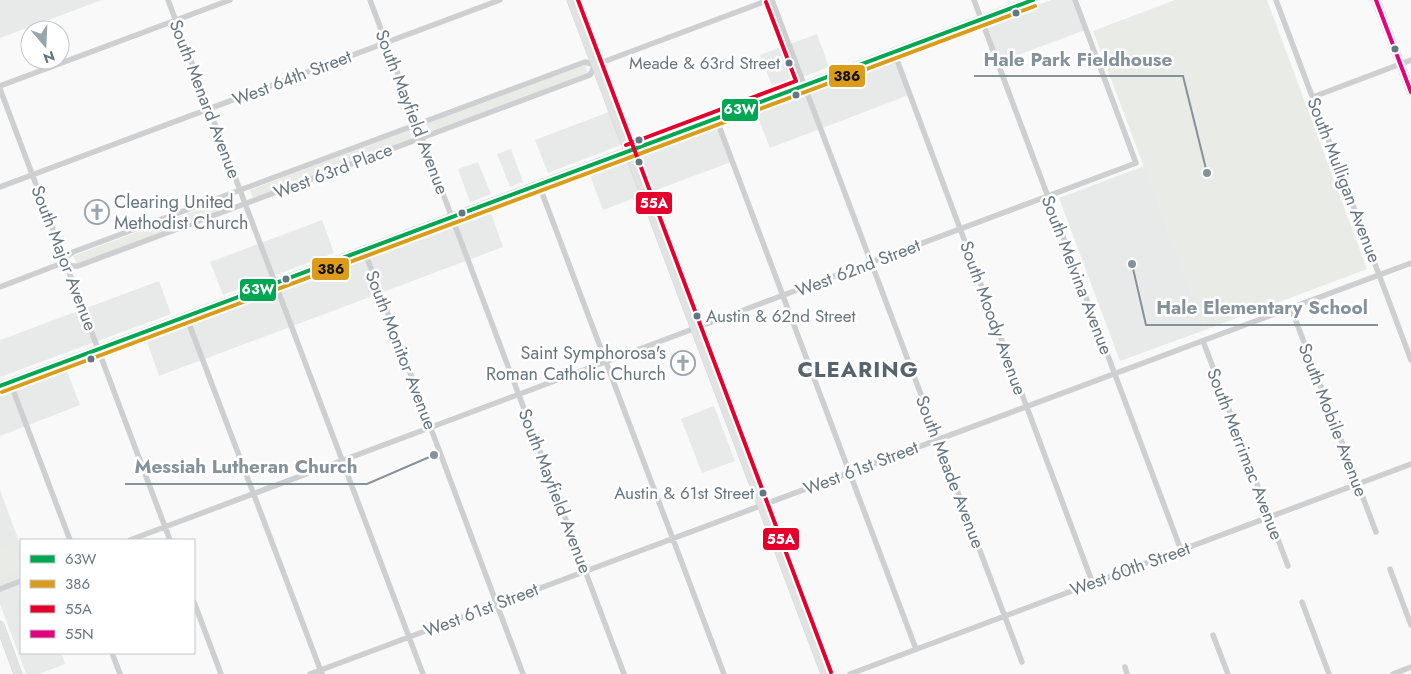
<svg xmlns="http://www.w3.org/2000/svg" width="1411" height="674" font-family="Jost,sans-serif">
<rect width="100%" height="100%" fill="#f9f9f9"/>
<path fill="#e8e9e9" d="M0 0H102L0 38Z
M1051 0H1074L1085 30 999 62 985 25Z
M817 34 829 67 773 88 760 55Z
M894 58 909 95 770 148 755 110Z
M614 110 626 143 548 173 535 140Z
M717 125 731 162 603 210 589 173Z
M511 149 523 182 510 187 497 154Z
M478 162 491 194 470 202 458 169Z
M1144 166 1205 330 1120 361 1059 198Z
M490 210 503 247 159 376 146 339Z
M322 220 334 253 223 295 210 262Z
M159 281 171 314 0 377V340Z
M66 368 80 405 0 436V394Z
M714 406 735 461 702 473 681 419Z
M0 490 21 547V653H61L65 664 39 674H26L0 604Z"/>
<path fill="#e8ebe6" d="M1175 0H1267L1367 269 1205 330 1093 31Z
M585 65 588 73 429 132 426 124Z
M409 130 412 139 253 198 250 190Z
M232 197 235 205 77 264 73 256Z
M18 541 21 550V571L0 579V547Z"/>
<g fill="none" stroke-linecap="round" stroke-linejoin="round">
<defs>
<path id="secondary" d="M571 0 825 674
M1376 0 1411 92
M0 386 1033 0
M0 625 18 674"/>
</defs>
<use href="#secondary" stroke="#d5d6d7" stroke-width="9"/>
<path stroke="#cecfd0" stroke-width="5.5" d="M168 0 423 674
M370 0 624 674
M772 0 1022 662
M974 0 1181 550
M1276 0 1411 360
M894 52 1093 584
M0 86 230 0
M0 89 170 540
M1313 97 1411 60
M716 118 916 649
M539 185 724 674
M0 187 500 0
M364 250 523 674
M65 262 67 256 73 252 585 62 595 65 769 0
M65 262 71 266H78L590 75 595 65
M0 287 65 262
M1291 308 1376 532
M186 316 322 674
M1203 341 1288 566
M10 382 70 540
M130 540 1136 163 1075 0
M1390 569 1411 625
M0 589 21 581
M194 602 221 674
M1302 602 1329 674
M1213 635 1228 674
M112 653 120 674
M1125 667 1127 674
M310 674 1411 263
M850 674 1411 464
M1393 674 1411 667"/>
<use href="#secondary" stroke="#e1e2e2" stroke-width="8"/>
<defs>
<path id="bus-1" d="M0 386 1033 0"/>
<path id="bus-2" d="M2 392 1035 6"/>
<path id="bus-3" d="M578 0 831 672
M626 145 796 81 766 2"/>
<path id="bus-4" d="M1376 0 1411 92"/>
</defs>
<use href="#bus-1" stroke="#fff" stroke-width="8"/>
<use href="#bus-2" stroke="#fff" stroke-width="8"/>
<use href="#bus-3" stroke="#fff" stroke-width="8"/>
<use href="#bus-4" stroke="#fff" stroke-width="8"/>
<use href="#bus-1" stroke="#00a651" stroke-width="4"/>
<use href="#bus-2" stroke="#da9c1a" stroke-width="4"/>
<use href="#bus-3" stroke="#e4002b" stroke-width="4"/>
<use href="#bus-4" stroke="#e5007d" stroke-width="4"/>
</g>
<defs>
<symbol id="church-ring" viewBox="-11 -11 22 22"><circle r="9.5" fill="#fff" stroke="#99a4ac" stroke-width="1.5"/><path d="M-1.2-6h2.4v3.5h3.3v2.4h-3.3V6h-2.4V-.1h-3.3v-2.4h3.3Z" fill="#99a4ac"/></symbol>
</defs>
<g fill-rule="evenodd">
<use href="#church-ring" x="83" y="198" width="28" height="28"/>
<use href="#church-ring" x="669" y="349" width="28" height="28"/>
</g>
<g fill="#657683" stroke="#fff" stroke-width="2">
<circle cx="1016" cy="13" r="4.5"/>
<circle cx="1395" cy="49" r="4.5"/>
<circle cx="789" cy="63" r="4.5"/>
<circle cx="796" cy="95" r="4.5"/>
<circle cx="639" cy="140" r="4.5"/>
<circle cx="639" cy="162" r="4.5"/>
<circle cx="462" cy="213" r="4.5"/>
<circle cx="286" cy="279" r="4.5"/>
<circle cx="697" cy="316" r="4.5"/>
<circle cx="91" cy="359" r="4.5"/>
<circle cx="763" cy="493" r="4.5"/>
</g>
<g text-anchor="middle" stroke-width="5" stroke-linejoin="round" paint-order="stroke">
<g font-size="17" fill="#657683" stroke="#fff" text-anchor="end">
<text x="780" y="69">Meade &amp; 63rd Street</text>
<text x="706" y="322" text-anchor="start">Austin &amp; 62nd Street</text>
<text x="754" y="499">Austin &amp; 61st Street</text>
</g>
<g font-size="18" fill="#657683" stroke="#fff">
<text transform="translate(292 78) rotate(-21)" y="6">West 64th Street</text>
<text transform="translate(205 99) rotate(69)" y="6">South Menard Avenue</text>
<text transform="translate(412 112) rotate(69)" y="6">South Mayfield Avenue</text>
<text transform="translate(333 171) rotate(-21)" y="6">West 63rd Place</text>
<text transform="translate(1344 180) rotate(69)" y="6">South Mulligan Avenue</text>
<text transform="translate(64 258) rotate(69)" y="6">South Major Avenue</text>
<text transform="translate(858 268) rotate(-21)" y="6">West 62nd Street</text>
<text transform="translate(1077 275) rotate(69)" y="6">South Melvina Avenue</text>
<text transform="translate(993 318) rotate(70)" y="6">South Moody Avenue</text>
<text transform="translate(401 350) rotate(69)" y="6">South Monitor Avenue</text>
<text transform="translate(1333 420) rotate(69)" y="6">South Mobile Avenue</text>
<text transform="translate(1245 454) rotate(69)" y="6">South Merrimac Avenue</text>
<text transform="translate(861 468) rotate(-21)" y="6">West 61st Street</text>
<text transform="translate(950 472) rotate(69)" y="6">South Meade Avenue</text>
<text transform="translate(555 491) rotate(69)" y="6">South Mayfield Avenue</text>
<text transform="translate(1130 569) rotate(-20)" y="6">West 60th Street</text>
<text transform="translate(481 610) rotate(-21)" y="6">West 61st Street</text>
</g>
<g font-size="18" fill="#657683" stroke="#fff" text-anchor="start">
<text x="114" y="208">Clearing United<tspan x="114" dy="21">Methodist Church</tspan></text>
<text x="666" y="359" text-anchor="end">Saint Symphorosa's<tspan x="666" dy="21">Roman Catholic Church</tspan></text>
</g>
<g font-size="22" font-weight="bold" letter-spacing="1" fill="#57646e" stroke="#fff">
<text x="858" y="377">CLEARING</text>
</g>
</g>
<path fill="none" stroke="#84929c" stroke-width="2" d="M1207 173L1183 76H974M1132 264L1146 325H1378M434 455L367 484H125"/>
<g fill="#84929c" stroke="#fff" stroke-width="2">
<circle cx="1207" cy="173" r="5"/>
<circle cx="1132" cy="264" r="5"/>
<circle cx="434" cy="455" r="5"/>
</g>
<g font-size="19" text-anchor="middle" font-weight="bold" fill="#84929c" stroke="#fff" stroke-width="5" stroke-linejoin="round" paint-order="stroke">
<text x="1078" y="66">Hale Park Fieldhouse</text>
<text x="1262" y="314">Hale Elementary School</text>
<text x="246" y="473">Messiah Lutheran Church</text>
</g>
<g stroke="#fff" stroke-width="2">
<rect x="828" y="64" width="38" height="24" rx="5" fill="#da9c1a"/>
<rect x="721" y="98" width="38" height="24" rx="5" fill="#00a651"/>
<rect x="635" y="191" width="38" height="24" rx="5" fill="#e4002b"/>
<rect x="311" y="257" width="39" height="24" rx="5" fill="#da9c1a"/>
<rect x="239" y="278" width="38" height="24" rx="5" fill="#00a651"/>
<rect x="762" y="527" width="38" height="24" rx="5" fill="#e4002b"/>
</g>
<g font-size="14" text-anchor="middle" font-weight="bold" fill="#fff">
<text x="740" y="114">63W</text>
<text x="654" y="208">55A</text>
<text x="258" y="294">63W</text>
<text x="781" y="544">55A</text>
</g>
<g font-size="14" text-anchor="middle" font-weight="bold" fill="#111">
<text x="847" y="81">386</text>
<text x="331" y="274">386</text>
</g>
<rect x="20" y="539" width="175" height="115" fill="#ffffff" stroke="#c1c8cd"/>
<rect x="30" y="555" width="25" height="8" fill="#00a651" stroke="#c1c8cd"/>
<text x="65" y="564" font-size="15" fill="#657683">63W</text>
<rect x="30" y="580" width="25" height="8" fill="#da9c1a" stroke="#c1c8cd"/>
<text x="65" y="589" font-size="15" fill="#657683">386</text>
<rect x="30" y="605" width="25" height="8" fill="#e4002b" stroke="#c1c8cd"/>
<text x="65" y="614" font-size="15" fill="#657683">55A</text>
<rect x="30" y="630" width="25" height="8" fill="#e5007d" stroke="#c1c8cd"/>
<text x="65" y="639" font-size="15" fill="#657683">55N</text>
<g transform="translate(45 45) rotate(161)"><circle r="24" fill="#ffffff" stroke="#c1c8cd"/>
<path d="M0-4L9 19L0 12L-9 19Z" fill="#99a4ac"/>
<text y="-8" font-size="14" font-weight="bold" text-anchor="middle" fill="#657683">N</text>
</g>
</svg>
